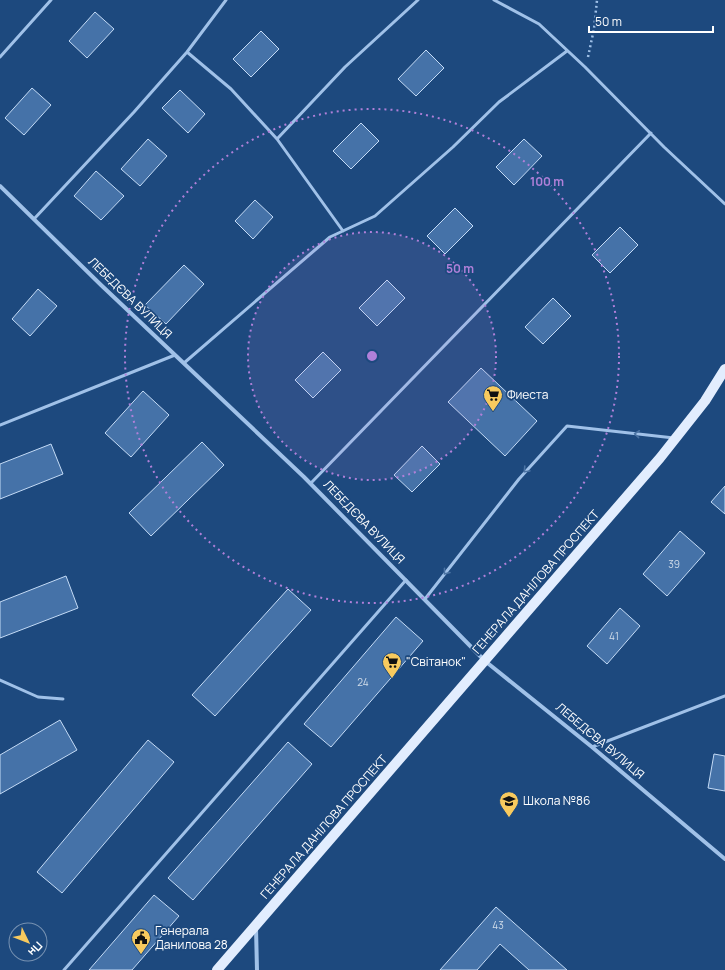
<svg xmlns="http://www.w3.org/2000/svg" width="725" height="970" font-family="Manrope,sans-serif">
<rect width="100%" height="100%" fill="#1d497e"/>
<path fill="#4572a8" stroke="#c4dbf6" d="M95 12 114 29 87 58 69 41Z
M261 31 279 49 251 77 233 59Z
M426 50 444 68 416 96 398 79Z
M32 88 51 105 24 135 5 118Z
M180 90 205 114 188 133 162 108Z
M361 123 379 141 351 169 333 151Z
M148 139 167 156 140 186 121 169Z
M524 139 542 156 514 185 496 167Z
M96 171 124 196 101 220 74 196Z
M255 200 273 217 253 239 235 221Z
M455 208 473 226 445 254 427 236Z
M620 227 638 245 610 273 592 255Z
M184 265 204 284 166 324 145 305Z
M387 280 405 298 377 326 359 308Z
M38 289 57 306 30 336 12 319Z
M553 298 571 316 543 344 525 327Z
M323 352 341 370 313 398 295 380Z
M481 368 537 421 505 456 448 402Z
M143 391 169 415 131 457 105 433Z
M202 442 224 465 151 536 129 513Z
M51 444 63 474 0 499V464Z
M422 446 440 464 412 492 394 475Z
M725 486V514L711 502Z
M680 531 705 553 667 596 643 574Z
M66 576 78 608 0 638V602Z
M288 589 311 610 215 716 192 695Z
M620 608 640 626 607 664 587 646Z
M396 617 423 641 331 747 304 724Z
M60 720 77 750 0 794V755Z
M148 740 174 762 62 893 37 872Z
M288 742 312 764 193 900 168 878Z
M714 754 725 756V791L708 788Z
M154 895 179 916 132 970H89Z
M496 907 567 970H529L500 944 477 970H440Z"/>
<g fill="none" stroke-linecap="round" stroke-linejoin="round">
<path stroke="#a0c1e8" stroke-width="2.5" stroke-dasharray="2 3" stroke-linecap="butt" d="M588 57 594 29 597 0"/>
<path stroke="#a0c1e8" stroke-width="3" d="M494 0 539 24 585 67 664 147 725 204
M187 52 231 89 277 139 343 231
M0 57 51 0
M277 139 345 67 418 0
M34 219 134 112 187 52 226 0
M184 363 330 237 375 216 453 147 499 102 567 51
M0 425 175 355
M311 483 651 133
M425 599 519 479 567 426 674 438
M0 680 38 697 63 699
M592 747 725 696
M64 970 406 580"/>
<path stroke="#a0c1e8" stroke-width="4" d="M0 186 101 285 304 477 485 661 592 747 725 859
M256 928 257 970"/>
<path stroke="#e2edfe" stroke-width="10" d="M217 970 660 458 705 401 725 369"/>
</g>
<defs><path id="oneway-chevron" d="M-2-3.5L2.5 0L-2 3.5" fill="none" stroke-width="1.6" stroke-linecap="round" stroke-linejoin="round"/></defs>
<g stroke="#4b73a3">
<use href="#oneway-chevron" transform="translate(637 434) rotate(-174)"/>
<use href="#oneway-chevron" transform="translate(526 470) rotate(133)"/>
<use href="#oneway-chevron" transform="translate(446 572) rotate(128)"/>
</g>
<circle cx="372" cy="356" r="124" fill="#b080d9" fill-opacity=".12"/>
<g fill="none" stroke="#b080d9" stroke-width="2" stroke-dasharray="2 4">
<circle cx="372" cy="356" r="124"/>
<circle cx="372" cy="356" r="247"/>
</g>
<defs>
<symbol id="supermarket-pin" viewBox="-11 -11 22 30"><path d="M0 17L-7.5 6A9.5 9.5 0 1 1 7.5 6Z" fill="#f8ca5e" stroke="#1d497e"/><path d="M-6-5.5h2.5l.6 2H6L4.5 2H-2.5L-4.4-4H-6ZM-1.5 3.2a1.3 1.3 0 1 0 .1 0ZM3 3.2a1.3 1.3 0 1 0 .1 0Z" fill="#111"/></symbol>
<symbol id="school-pin" viewBox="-11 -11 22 30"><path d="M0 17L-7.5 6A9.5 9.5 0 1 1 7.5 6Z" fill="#f8ca5e" stroke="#1d497e"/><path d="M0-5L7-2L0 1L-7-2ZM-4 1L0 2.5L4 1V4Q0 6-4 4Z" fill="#111"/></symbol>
<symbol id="civic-pin" viewBox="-11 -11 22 30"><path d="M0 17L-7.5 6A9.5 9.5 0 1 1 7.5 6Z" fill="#f8ca5e" stroke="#1d497e"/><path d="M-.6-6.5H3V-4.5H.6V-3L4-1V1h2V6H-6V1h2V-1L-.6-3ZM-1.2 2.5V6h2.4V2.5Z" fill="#111"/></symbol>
</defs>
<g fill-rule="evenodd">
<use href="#supermarket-pin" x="482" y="384" width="22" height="30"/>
<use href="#supermarket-pin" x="381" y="651" width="22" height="30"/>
<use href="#school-pin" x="498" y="790" width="22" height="30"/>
<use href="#civic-pin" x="130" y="927" width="22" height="30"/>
</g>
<g text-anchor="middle" stroke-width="3.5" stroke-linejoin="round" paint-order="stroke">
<g font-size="10" fill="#d0dce9">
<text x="674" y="568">39</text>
<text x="614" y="640">41</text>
<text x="363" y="686">24</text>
<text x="498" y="929">43</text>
</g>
<g font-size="12" fill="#fff" stroke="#1d497e">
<text transform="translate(130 298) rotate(44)" y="4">ЛЕБЕДЄВА ВУЛИЦЯ</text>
<text transform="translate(364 522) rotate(46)" y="4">ЛЕБЕДЄВА ВУЛИЦЯ</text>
<text transform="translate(536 582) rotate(-49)" y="4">ГЕНЕРАЛА ДАНІЛОВА ПРОСПЕКТ</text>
<text transform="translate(600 741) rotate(40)" y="4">ЛЕБЕДЄВА ВУЛИЦЯ</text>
<text transform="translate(324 827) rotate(-49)" y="4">ГЕНЕРАЛА ДАНІЛОВА ПРОСПЕКТ</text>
</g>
<g font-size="12" fill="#fff" stroke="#1d497e" text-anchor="start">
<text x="507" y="399">Фиеста</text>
<text x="406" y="666">"Світанок"</text>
<text x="523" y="805">Школа №86</text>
<text x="155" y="935">Генерала<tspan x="155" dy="14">Данилова 28</tspan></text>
</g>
</g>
<circle cx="372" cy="356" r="6" fill="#b080d9" stroke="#1d497e" stroke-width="2"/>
<g font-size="12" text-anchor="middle" font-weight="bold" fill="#b080d9" stroke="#1d497e" stroke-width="3.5" stroke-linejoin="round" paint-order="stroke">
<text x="547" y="186">100 m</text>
<text x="460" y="273">50 m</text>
</g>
<g transform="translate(28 942) rotate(133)"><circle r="19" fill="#1d497e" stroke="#7792b2"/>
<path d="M0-3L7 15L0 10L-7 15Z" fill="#f8ca5e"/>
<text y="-6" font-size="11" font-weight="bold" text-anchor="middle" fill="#ffffff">Пн</text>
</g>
<path d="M589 26v6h124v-6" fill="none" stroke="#ffffff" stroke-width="2"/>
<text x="595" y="26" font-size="12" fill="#ffffff" stroke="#1d497e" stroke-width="3" paint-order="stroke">50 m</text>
</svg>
